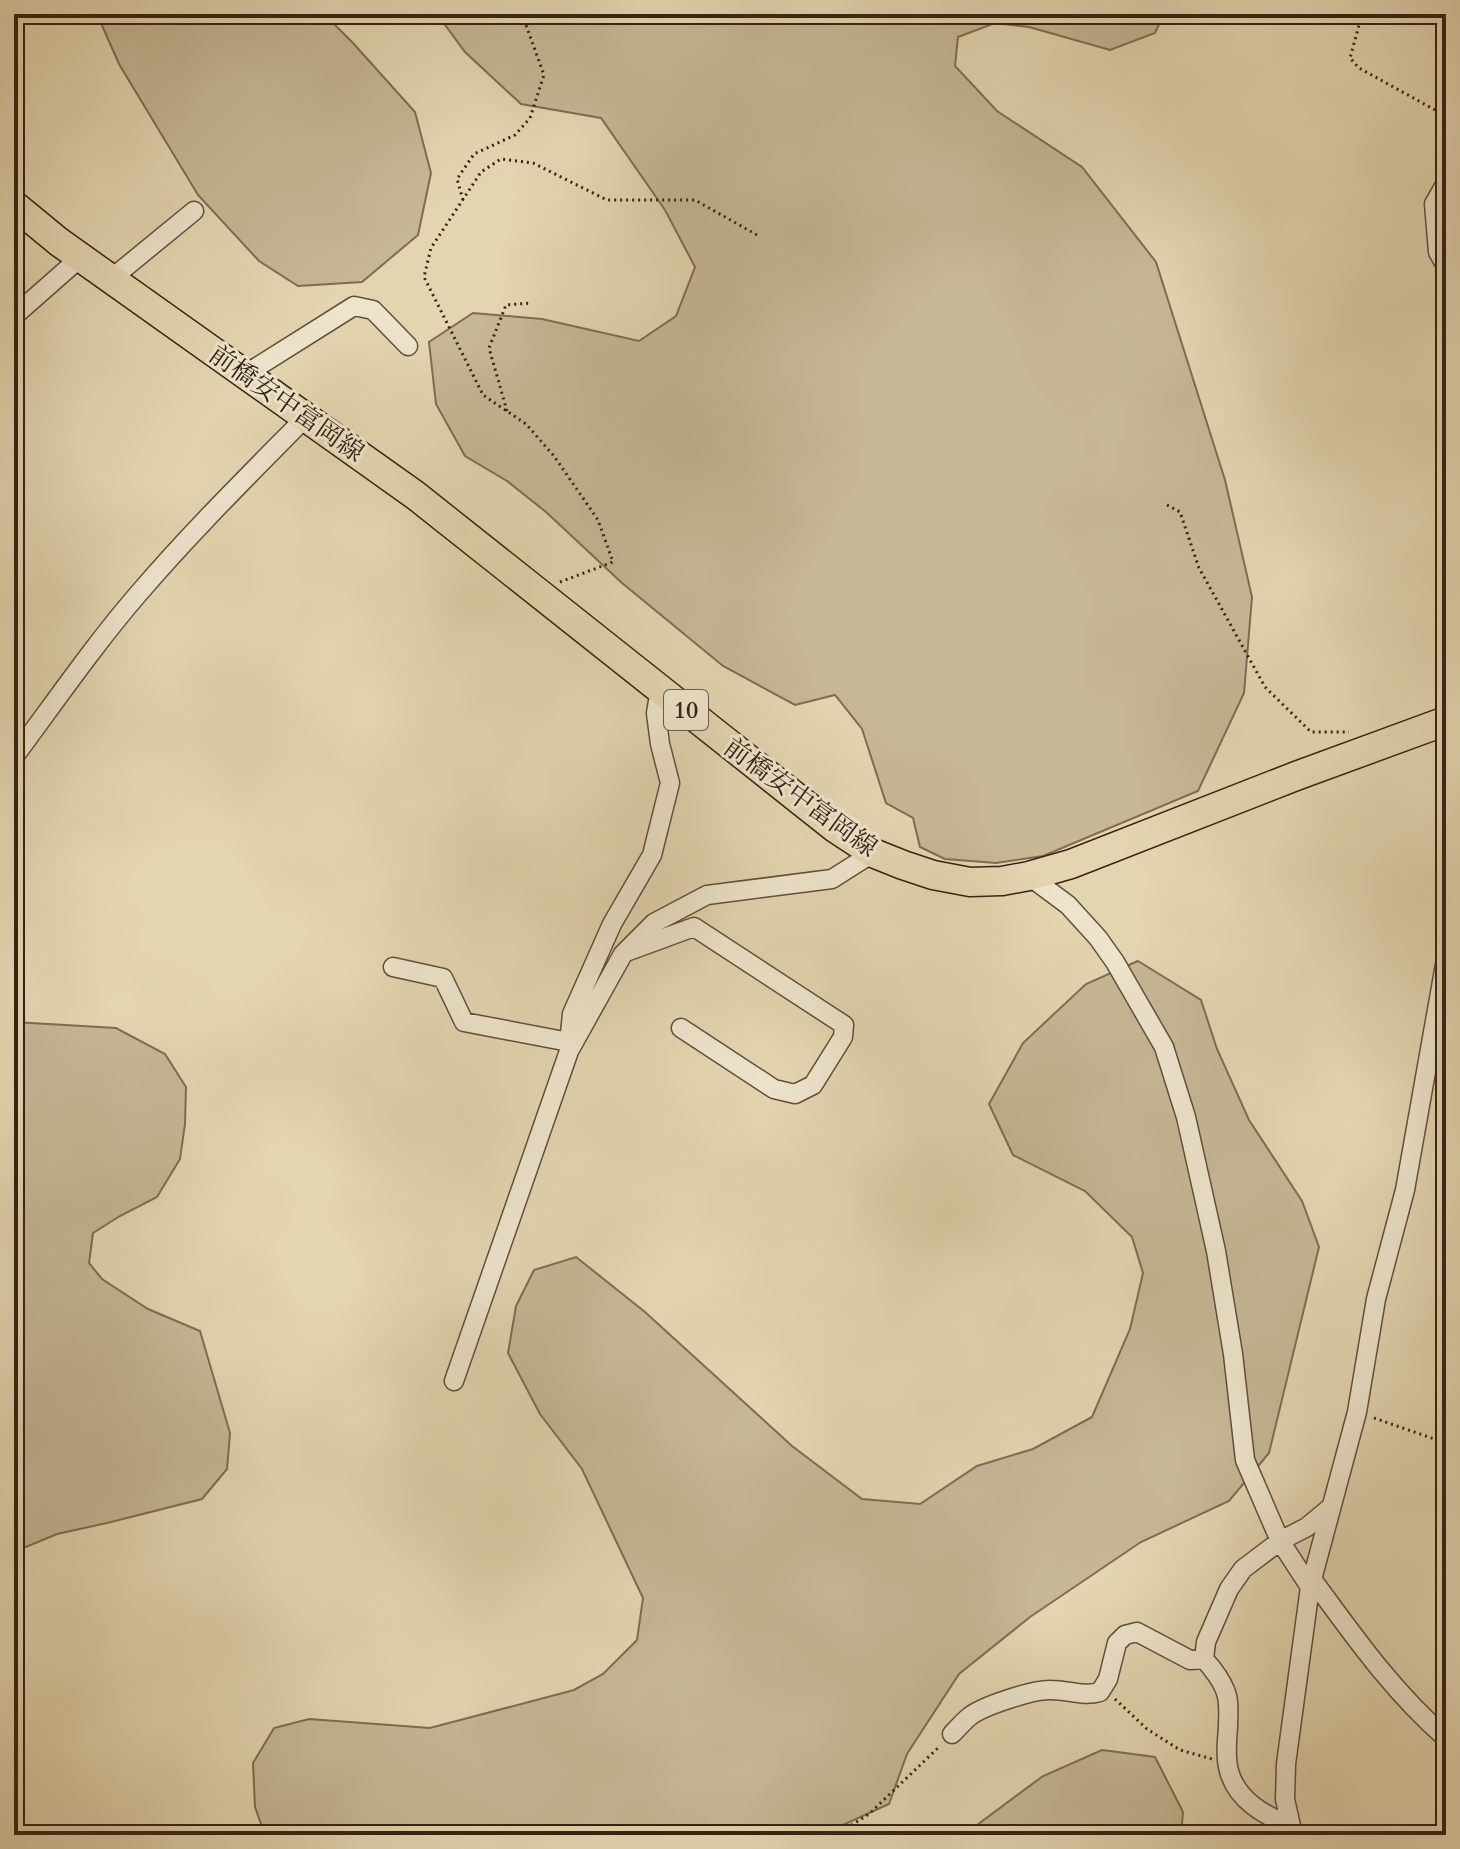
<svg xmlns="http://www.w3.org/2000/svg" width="1460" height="1849" font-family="Cardo,'Noto Serif JP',serif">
<rect width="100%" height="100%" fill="#e3d5b0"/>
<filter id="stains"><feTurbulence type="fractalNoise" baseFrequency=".0025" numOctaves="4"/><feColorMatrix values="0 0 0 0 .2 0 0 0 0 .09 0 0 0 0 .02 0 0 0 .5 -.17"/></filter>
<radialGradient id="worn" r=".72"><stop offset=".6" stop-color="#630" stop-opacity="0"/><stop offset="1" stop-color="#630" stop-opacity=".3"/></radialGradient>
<path fill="#c6b795" stroke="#7e6c54" stroke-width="2" d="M97 14H324L353 43 415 112 431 173 418 235 362 282 298 286 259 261 198 195 119 64Z
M437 14H1164L1155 33 1110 50 1029 27 995 23 958 37 955 66 997 111 1082 167 1156 262 1225 480 1252 597 1244 693 1198 791 1043 856 996 863 945 859 920 847 913 818 886 803 862 729 835 695 795 705 723 666 622 583 546 512 507 481 465 456 436 404 429 342 473 313 542 319 639 341 676 316 695 267 665 210 601 118 521 104 465 52Z
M1138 961 1201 1000 1217 1049 1249 1120 1302 1201 1319 1247 1269 1453 1229 1501 1141 1542 1030 1617 959 1674 907 1754 889 1804 821 1835H265L255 1807 253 1763 274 1728 309 1719 430 1728 574 1690 603 1674 637 1640 643 1598 582 1469 540 1414 508 1353 516 1306 534 1270 576 1257 645 1312 792 1446 862 1499 920 1504 977 1466 1033 1449 1092 1417 1130 1329 1143 1273 1132 1237 1085 1191 1013 1155 989 1104 1023 1043 1086 984Z
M14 1022 116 1028 165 1054 186 1087 185 1124 180 1159 157 1197 120 1216 93 1233 89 1263 102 1279 148 1309 200 1331 230 1433 227 1469 202 1499 107 1523 57 1534 14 1552Z
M1102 1750 1155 1757 1183 1812 1181 1835H967L973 1828 1043 1776Z"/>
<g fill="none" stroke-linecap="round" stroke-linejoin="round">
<defs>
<path id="street" d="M1446 183 1434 204 1438 252 1446 266
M111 279 194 211
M14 316 81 257
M246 374 354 306 373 310 408 346
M14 757C55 702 94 645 139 593 192 531 250 474 307 416
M1029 876 1068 905 1098 938 1115 962 1164 1047 1186 1117 1216 1251 1233 1354 1245 1460 1280 1541 1310 1587
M626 952 694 927 844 1025 843 1037 813 1085 795 1094 774 1089 681 1028
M393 967 443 978 464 1022 569 1042
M569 1044 572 1014 612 924 652 855 670 783 660 744 656 713 660 689
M454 1381 569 1051 623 954 654 923 707 895 832 879 873 853
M1312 1579C1354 1636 1392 1691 1446 1738
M952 1734C957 1729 963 1722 969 1717 982 1706 1035 1689 1051 1690 1069 1690 1083 1697 1100 1692L1108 1679 1117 1643 1125 1635 1137 1632 1190 1660 1204 1659
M1291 1827C1265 1815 1237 1801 1229 1771 1225 1757 1227 1741 1228 1727 1228 1715 1230 1701 1225 1690 1221 1679 1212 1668 1204 1659L1206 1642 1229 1589 1243 1569 1280 1541 1307 1527 1331 1507
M1293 1835 1285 1799 1286 1764 1310 1587 1357 1412 1376 1299 1405 1190 1446 959"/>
<path id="primary" d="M14 205 59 242 415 495 835 828 873 853 903 865 933 875 970 882 1002 881 1029 876 1071 864 1296 776 1446 721"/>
</defs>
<use href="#street" stroke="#614f3a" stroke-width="21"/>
<use href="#primary" stroke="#362212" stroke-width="31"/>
<path stroke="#362212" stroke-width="3" stroke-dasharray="2 4" stroke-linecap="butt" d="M1362 14 1350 58 1359 68 1446 116
M463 200 457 179 474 154 515 135 530 118 544 75 522 14
M507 411 489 348 506 305 531 303
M1167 505 1180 512 1199 568 1265 687 1311 732H1349
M560 582 613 562 598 520 554 456 526 424 483 395 424 277 431 248 481 172 501 159 533 163 607 200H695L757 235
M1374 1418 1446 1443
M1115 1699 1147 1729 1180 1750 1212 1759
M836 1835 869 1814 939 1747"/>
<use href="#street" stroke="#ede4cc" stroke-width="18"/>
<use href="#primary" stroke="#e3d5b0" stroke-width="28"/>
</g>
<g text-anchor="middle" stroke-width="6" stroke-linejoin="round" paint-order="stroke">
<rect fill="#ede4cc" stroke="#6d5c4a" stroke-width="2" x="664" y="690" width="44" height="40" rx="6"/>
<g font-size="24" font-weight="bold" fill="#362212">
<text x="686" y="718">10</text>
</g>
<g font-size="26" fill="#362212" stroke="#ede4cc">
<text transform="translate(287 403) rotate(35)" y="9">前橋安中富岡線</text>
<text transform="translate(801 797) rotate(36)" y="9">前橋安中富岡線</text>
</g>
</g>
<rect width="1460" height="1849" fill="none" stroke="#e3d5b0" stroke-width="48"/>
<rect x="16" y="16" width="1428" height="1817" fill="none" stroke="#362212" stroke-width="4"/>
<rect x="24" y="24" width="1412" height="1801" fill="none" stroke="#362212" stroke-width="2"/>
<rect width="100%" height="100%" filter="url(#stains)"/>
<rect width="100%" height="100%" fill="url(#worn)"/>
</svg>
